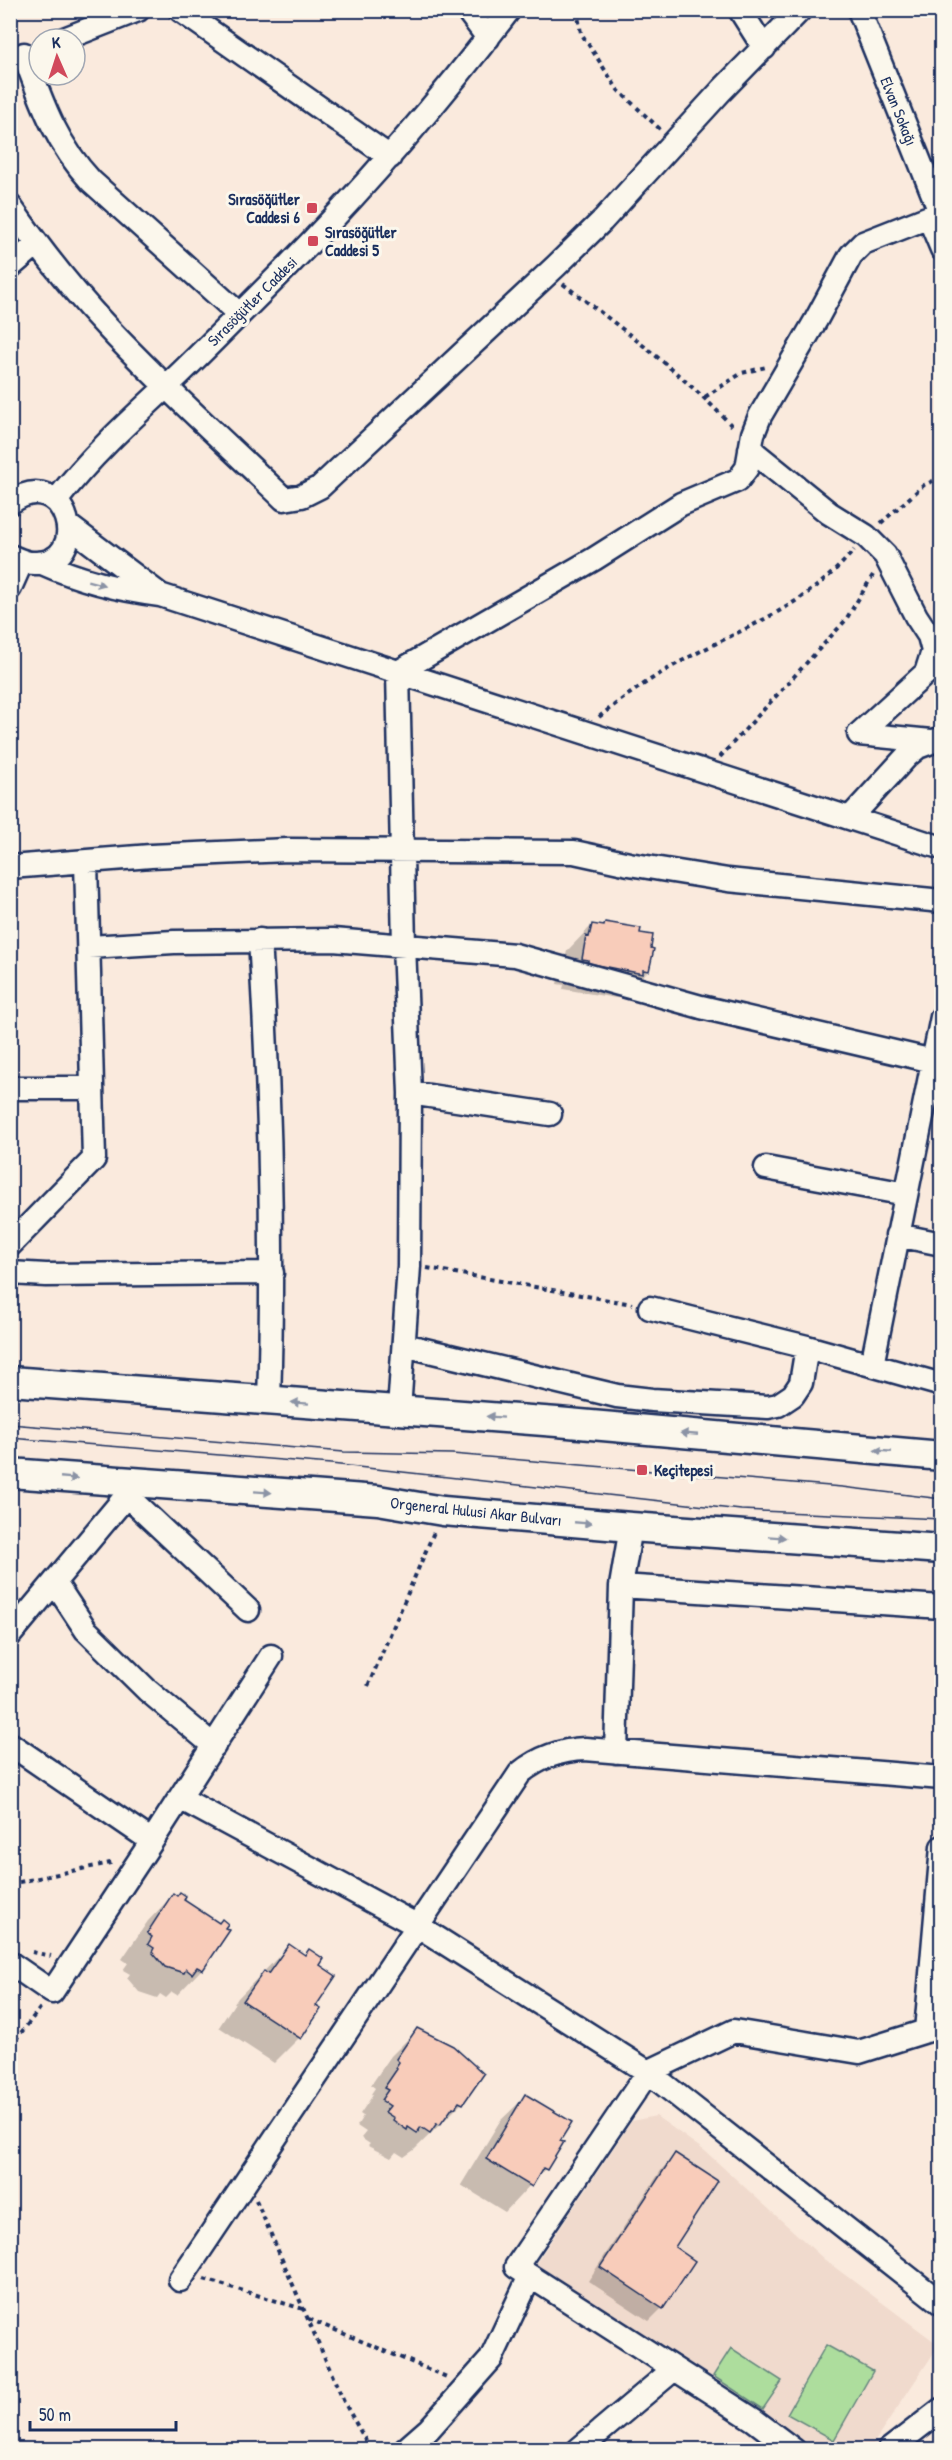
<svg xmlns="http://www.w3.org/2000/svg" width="952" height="2460" font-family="'Patrick Hand',sans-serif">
<rect width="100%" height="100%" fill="#faeadd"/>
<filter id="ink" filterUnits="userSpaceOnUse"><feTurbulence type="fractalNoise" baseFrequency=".0167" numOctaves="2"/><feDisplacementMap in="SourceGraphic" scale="12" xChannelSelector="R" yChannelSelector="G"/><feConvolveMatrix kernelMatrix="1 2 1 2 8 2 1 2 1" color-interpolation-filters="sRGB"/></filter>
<g filter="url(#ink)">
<path fill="#f0dacd" d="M656 2116 705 2151 825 2260 939 2345 870 2449H806L533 2268 632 2121Z"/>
<path fill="#addd9d" stroke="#64867e" stroke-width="1.5" d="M826 2345 873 2371 834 2440 787 2414Z
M731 2348 782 2381 763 2409 713 2376Z"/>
<path fill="#0003" d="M606 923 639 934 648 971 623 996H619L616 998 563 989 564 985 557 984 561 963 565 959 567 951 592 925 602 927Z
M173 1895 181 1900 202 1969 177 1995 172 1992 166 1998 160 1994 157 1998 139 1992 127 1978 130 1974 123 1970 128 1963 122 1959 148 1921Z
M289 1946 318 1965 299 2038 274 2063 219 2027 238 1998Z
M417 2030 462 2103 414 2150 404 2157 396 2152 391 2158 368 2146 370 2144 361 2138 366 2132 357 2126 363 2116 360 2114 373 2095 371 2094 375 2088 371 2085 391 2056Z
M526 2096 561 2143 545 2169 505 2212 461 2185 500 2121Z
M675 2155 672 2248 662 2308 649 2321 588 2281 662 2169Z"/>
<path fill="#f8ccba" stroke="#1b2f5e" stroke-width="1.5" d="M605 922 641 928 640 933 653 935 651 948 654 949 649 971 643 970V974L588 963V960L582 959 586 936 589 937 592 924 604 926Z
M180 1892 186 1896 184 1900 219 1923 222 1919 228 1924 225 1928 230 1930 203 1970 197 1967 192 1974 186 1969 184 1973 165 1967 152 1952 154 1948 148 1944 152 1937 147 1933 173 1893 177 1896Z
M289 1944 305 1955 309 1949 324 1959 320 1965 336 1976 316 2006 321 2009 301 2039 243 2001 264 1971 268 1974Z
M417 2028 453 2046 484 2074 463 2104 459 2102 455 2108 453 2107 440 2125 437 2123 430 2133 421 2127 417 2133 408 2127 407 2130 393 2120 394 2118 385 2112 390 2106 381 2100 388 2090 384 2088 397 2069 395 2068 399 2062 396 2059Z
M525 2094 572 2122 560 2141 564 2142 547 2170 543 2168 532 2187 486 2159Z
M675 2153 718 2181 675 2247 695 2261 663 2309 600 2267Z"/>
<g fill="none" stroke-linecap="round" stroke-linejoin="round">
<defs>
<path id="minor" d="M180 10 390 157
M467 10 488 38
M740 10 764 48
M859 10 940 212
M64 39 138 10
M24 54C42 103 55 142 91 181L239 314
M10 206C40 249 72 290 107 327 163 387 225 442 284 499L302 496 320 487 556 266 602 221 721 91 800 10
M929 218 942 249
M10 267 37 244
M750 449 829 513 866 536 885 555 916 616 929 636 933 651 926 673 859 734
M56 501C89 458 127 423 166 387 198 357 229 325 260 294 350 205 432 111 509 10
M10 503C67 461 95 566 33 563 24 563 18 559 10 556
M69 526 159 594
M42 563C80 580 119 590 160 595L942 848
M10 588 22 561
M859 734 931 741
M851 817 907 756 918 747 942 738
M10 867 151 856 288 850 574 852 629 864 728 880 942 901
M260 940C270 1094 274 1246 269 1401
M89 947 174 942 333 940 515 955 701 1007 933 1061
M10 1088H92
M410 1093 550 1114
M766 1168 906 1194
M897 1235 942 1244
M10 1245 94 1159 86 862
M10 1273 46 1275 272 1273
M650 1308 807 1347 942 1385
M404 1345 617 1396 652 1400 768 1407 778 1405 793 1395 801 1383 807 1347
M872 1365 942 1017
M399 1410 409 1266 410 1093 404 945 398 672 594 559 681 504 738 480 747 468 753 434 760 416 816 320 851 255 863 243 942 212
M127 1496 248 1610
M55 1583 86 1630 147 1690 214 1746
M621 1586 942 1607
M10 1635 137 1483
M10 1744 152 1841
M616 1752 621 1586 631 1527
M180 1798 418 1926 648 2072 942 2304
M10 1963 52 1992 152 1841 271 1656
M926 2031 942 1847
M180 2280 520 1773C540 1757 560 1750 585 1749L942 1778
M405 2450 429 2429 491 2359 530 2276
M578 2450 673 2370
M794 2450 754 2420 516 2267 648 2072 734 2031 859 2052 942 2026
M889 2450 942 2409"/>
<path id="major" d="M10 1381 557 1422 942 1456
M10 1473 378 1500 443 1511 631 1527 942 1549"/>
</defs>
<use href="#minor" stroke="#1b2f5e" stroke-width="27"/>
<use href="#major" stroke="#1b2f5e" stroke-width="33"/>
<path stroke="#1b2f5e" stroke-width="4" stroke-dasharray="4.5 4.5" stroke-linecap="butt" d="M577 10 581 33 618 90 661 130
M563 284C623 329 682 373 734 428
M705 397 742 373 766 367
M881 523 924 485 942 477
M599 717C630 692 663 670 699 652 759 621 809 603 854 550
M720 757 845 621 873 575
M427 1268 632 1304
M368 1686 434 1532
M10 1884 115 1862
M32 1952 51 1956
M10 2047 41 2007
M256 2200 344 2402 371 2450
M204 2279 303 2309
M309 2319 449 2378"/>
<use href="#minor" stroke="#fbf7ec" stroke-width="22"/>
<use href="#major" stroke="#fbf7ec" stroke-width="28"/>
<path stroke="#1b2f5e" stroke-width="1.5" d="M10 1424 344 1452 452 1454 842 1487 942 1499
M10 1438 331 1464 741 1510 942 1519"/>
</g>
<defs><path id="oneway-solid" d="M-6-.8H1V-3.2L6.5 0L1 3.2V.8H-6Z" transform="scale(1.5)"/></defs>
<g fill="#8b93a5">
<use href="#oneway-solid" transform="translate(96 583) rotate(15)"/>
<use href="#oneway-solid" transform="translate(300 1403) rotate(-176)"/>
<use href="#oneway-solid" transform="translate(495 1417) rotate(-176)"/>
<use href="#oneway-solid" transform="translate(689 1434) rotate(-175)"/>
<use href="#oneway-solid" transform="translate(883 1451) rotate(-175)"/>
<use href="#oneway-solid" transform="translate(69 1478) rotate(5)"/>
<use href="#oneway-solid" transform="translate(263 1492) rotate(4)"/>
<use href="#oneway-solid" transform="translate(583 1523) rotate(5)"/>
<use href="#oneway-solid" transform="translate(777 1537) rotate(4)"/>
</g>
</g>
<g fill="#d1495b" stroke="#fbf7ec" stroke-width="2">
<rect x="306" y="202" width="12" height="12" rx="3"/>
<rect x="307" y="235" width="12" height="12" rx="3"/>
<rect x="636" y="1464" width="12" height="12" rx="3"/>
</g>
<g text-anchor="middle" stroke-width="6" stroke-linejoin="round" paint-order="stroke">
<g font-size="16" fill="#1b2f5e" stroke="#fbf7ec">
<text transform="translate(899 111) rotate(68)" y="6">Elvan Sokağı</text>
<text transform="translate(252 301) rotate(-45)" y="6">Sırasöğütler Caddesi</text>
<text transform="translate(476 1511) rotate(6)" y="6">Orgeneral Hulusi Akar Bulvarı</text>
</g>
<g font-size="16" font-weight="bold" fill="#1b2f5e" stroke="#fbf7ec" text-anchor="start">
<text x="300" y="205" text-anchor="end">Sırasöğütler<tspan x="300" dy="18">Caddesi 6</tspan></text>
<text x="325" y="238">Sırasöğütler<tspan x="325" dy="18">Caddesi 5</tspan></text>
<text x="654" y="1476">Keçitepesi</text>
</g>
</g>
<rect width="952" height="2460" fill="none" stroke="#fbf7ec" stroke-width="36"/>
<rect x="18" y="18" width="916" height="2424" fill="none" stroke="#1b2f5e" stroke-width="2" filter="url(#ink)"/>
<g transform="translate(57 57) rotate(357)"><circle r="28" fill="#fbf7ec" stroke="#a1a7b3" stroke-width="1.5"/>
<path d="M0-4.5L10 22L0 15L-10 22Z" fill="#d1495b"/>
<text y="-9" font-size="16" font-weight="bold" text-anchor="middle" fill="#1b2f5e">K</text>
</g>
<path d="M30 2421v9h146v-9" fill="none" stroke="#1b2f5e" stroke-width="3"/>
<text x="39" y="2421" font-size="18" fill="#1b2f5e" stroke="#fbf7ec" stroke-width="4.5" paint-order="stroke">50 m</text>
</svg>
